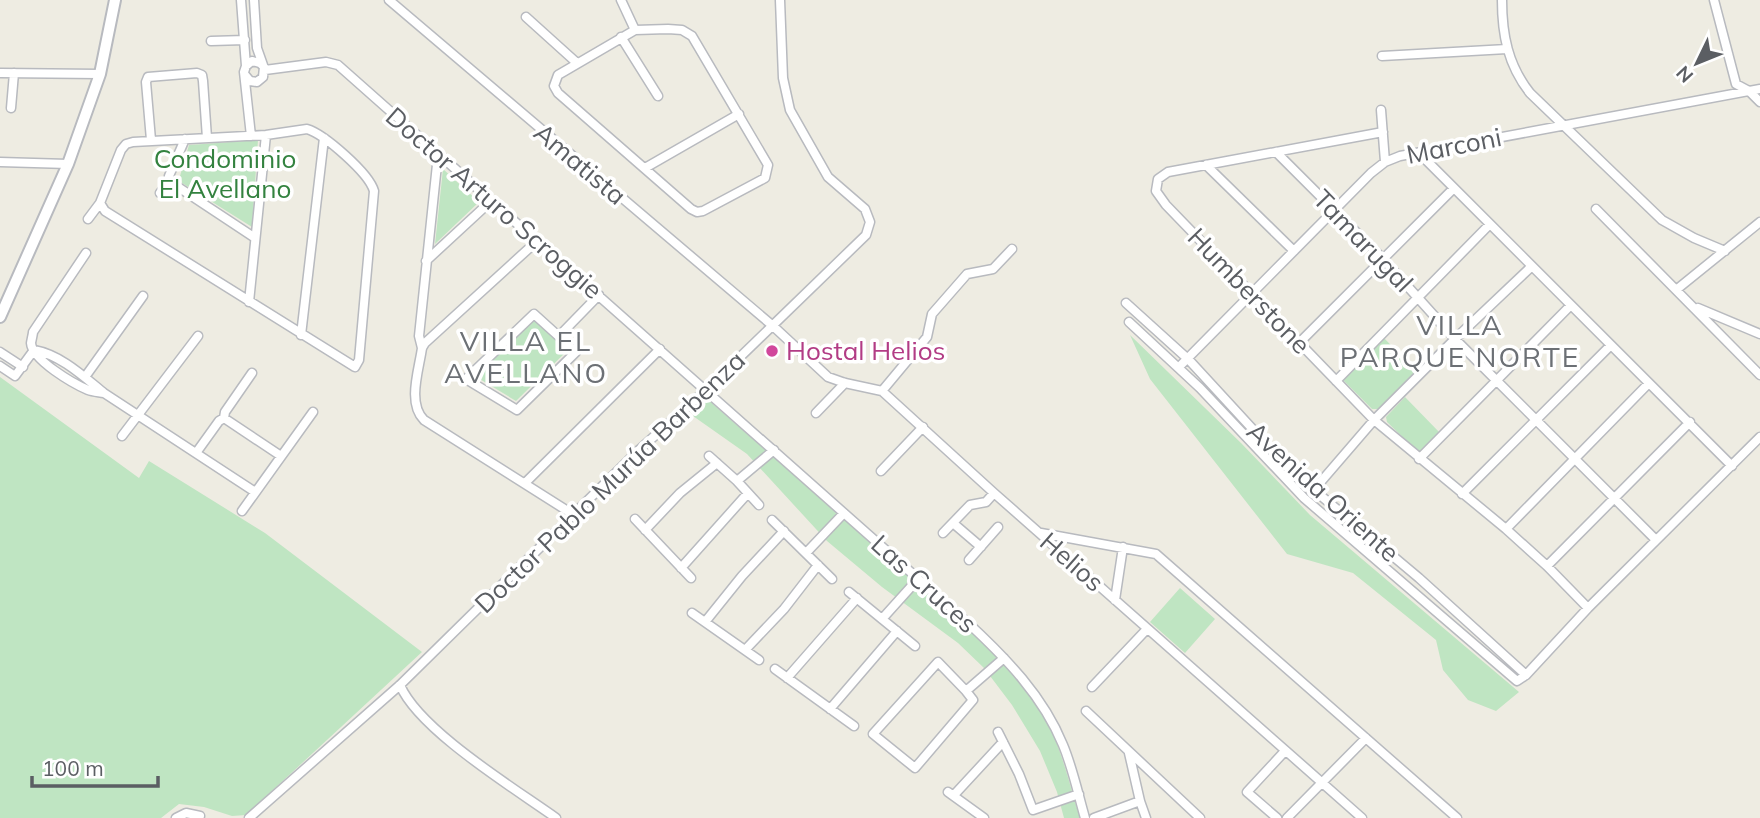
<svg xmlns="http://www.w3.org/2000/svg" width="1760" height="818" font-family="Mulish,sans-serif">
<rect width="100%" height="100%" fill="#eeece2"/>
<path fill="#bfe5c2" d="M258 140 252 227 182 183 180 176 189 145Z
M443 169 479 202 435 244Z
M534 317 569 349 516 401 473 375Z
M1130 335 1241 443 1310 515 1519 692 1496 711 1468 700 1443 670 1436 640 1353 573 1287 554 1150 379Z
M1384 338 1417 372 1380 409H1372L1341 378Z
M0 377 139 478 149 461 265 533 422 652 246 815 232 816 204 807 179 804 161 818H0Z
M1405 397 1440 433 1420 454 1387 422 1386 417Z
M706 398C773 457 840 515 907 573 951 612 1002 650 1035 699 1059 736 1067 777 1080 818H1064L1057 792 1040 751 1012 705 984 668 958 643 882 587 827 541 747 454 693 416Z
M1180 588 1215 619 1185 653 1150 622Z"/>
<g fill="none" stroke-linecap="round" stroke-linejoin="round">
<defs>
<path id="minor" d="M241 0 246 66
M254 0 257 48 263 65
M389 0 773 326 828 377 845 383 882 391 994 493 1362 818
M621 0 635 30
M1502 0C1502 35 1508 65 1530 93L1662 220 1694 238 1725 251
M1714 0 1736 84 1749 91 1760 102
M526 17 577 63
M668 29 682 30 692 36 768 165 765 178 703 211 697 212 691 209 558 93 554 86 558 75 635 30Z
M621 37 658 96
M211 41 245 40
M1382 56 1507 49
M265 70 326 62 338 65 967 622C1006 658 1043 696 1063 745 1073 769 1078 794 1085 818
M0 73 100 74
M245 75 250 81 257 82 263 77 264 67 260 63 252 61 246 66 244 72 251 136
M11 108 14 73
M1381 110 1385 162
M307 129C324 134 369 173 374 191L359 360 355 367 105 211 100 203 121 150 126 144 133 142 266 135Z
M1383 132 1168 172 1158 179 1156 191 1166 205 1374 420 1506 529 1547 566 1588 608
M185 139 169 176V181L255 238
M151 140 146 82 148 77 197 73 202 75 203 81 207 138
M1276 152 1383 259 1455 339 1655 539
M1419 153 1732 466
M0 162 68 164
M1206 165 1294 251
M645 168 739 114
M160 193 169 181
M1596 209 1760 375
M88 219 100 203
M537 241 425 343 422 348C419 370 407 403 424 420L574 515
M426 261 491 201
M1676 290 1760 222
M249 302 266 135
M1126 303 1189 360 1271 449 1314 490 1419 578 1526 675
M1698 308 1760 334
M534 314 576 352 517 410 466 379Z
M1129 322 1200 388 1304 498 1517 681 1526 675 1588 608 1760 437
M301 335 324 138
M559 336 599 295
M1299 343 1453 189
M422 348 419 336 438 155
M34 350C61 355 83 376 104 393 99 392 93 392 88 390 74 384 32 360 31 343 31 342 33 334 33 332L86 253
M0 352 23 367
M0 366 15 376 34 350
M1179 367 1371 173 1385 162 1400 156 1760 89
M252 373 225 412 224 418 281 456
M85 377 143 296
M1336 381 1490 224
M882 391 927 337 932 314 967 274 993 269 1012 249
M104 393 255 492
M816 413 845 383
M122 436 198 336
M196 453 219 421 224 418
M709 456 737 481 759 505
M1419 459 1571 305
M881 471 923 427
M737 481 774 450
M525 483 660 349
M1312 492 1374 420 1455 339 1532 266
M1462 494 1611 345
M242 511 313 412
M635 519 691 578
M772 520 832 579
M953 523 981 547
M1506 529 1649 383
M645 530 680 493 717 463
M943 533 970 505 986 502 994 493
M1041 533 1156 554 1457 818
M806 553 844 513
M969 560 998 527
M1547 566 1690 422
M681 568 748 493
M849 592 915 646
M1115 600 1123 547
M692 613 759 660
M882 619 918 579
M705 622 742 576 784 531
M745 650 784 609 818 565
M775 669 854 726
M787 678 857 598
M400 685C419 730 514 788 556 818
M1092 687 1147 629
M966 691 973 700 915 768 873 734 938 662 966 691 1004 658
M830 709 897 631
M1086 711 1200 818
M998 732 1019 774 1033 810 1079 794
M1129 753 1140 801
M948 792 984 818
M954 795 1003 742
M176 818 186 813 200 816
M249 818 400 685 640 449 707 389 866 235 870 222 865 209 828 177 790 110 783 78 780 0
M1094 818 1140 801 1146 818
M1277 818 1247 792 1285 751
M1287 818 1366 738"/>
<path id="tertiary" d="M0 317 68 164 100 74 115 0"/>
</defs>
<use href="#minor" stroke="#b8babf" stroke-width="11"/>
<use href="#tertiary" stroke="#b8babf" stroke-width="14"/>
<use href="#minor" stroke="#fff" stroke-width="8"/>
<use href="#tertiary" stroke="#fff" stroke-width="10"/>
</g>
<circle fill="#d1479c" stroke="#fff" stroke-width="2.5" cx="772" cy="351" r="7"/>
<g text-anchor="middle" stroke-width="7" stroke-linejoin="round" paint-order="stroke">
<g font-size="26" fill="#5b5e63" stroke="#fff">
<text transform="translate(1454 146) rotate(-11)" y="9">Marconi</text>
<text transform="translate(580 164) rotate(40)" y="9">Amatista</text>
<text transform="translate(494 203) rotate(41)" y="9">Doctor Arturo Scroggie</text>
<text transform="translate(1363 241) rotate(46)" y="9">Tamarugal</text>
<text transform="translate(1249 291) rotate(46)" y="9">Humberstone</text>
<text transform="translate(610 482) rotate(-44)" y="9">Doctor Pablo Murúa Barbenza</text>
<text transform="translate(1323 492) rotate(42)" y="9">Avenida Oriente</text>
<text transform="translate(1072 562) rotate(41)" y="9">Helios</text>
<text transform="translate(924 584) rotate(42)" y="9">Las Cruces</text>
</g>
<g font-size="26" fill="#33823f" stroke="#fff">
<text x="225" y="168">Condominio<tspan x="225" dy="30">El Avellano</tspan></text>
</g>
<g font-size="26" fill="#b23c85" stroke="#fff" text-anchor="start">
<text x="786" y="360">Hostal Helios</text>
</g>
<g font-size="28" letter-spacing="2" fill="#6c7075" stroke="#fff">
<text x="1460" y="335">VILLA<tspan x="1460" dy="32">PARQUE NORTE</tspan></text>
<text x="526" y="351">VILLA EL<tspan x="526" dy="32">AVELLANO</tspan></text>
</g>
</g>
<g transform="translate(1697 63) rotate(227)" stroke="#ffffff" stroke-width="5" paint-order="stroke">
<path d="M0-5L12 26L0 18L-12 26Z" fill="#5b5e63"/>
<text y="-10" font-size="19" font-weight="bold" text-anchor="middle" fill="#5b5e63">N</text>
</g>
<path d="M32 776v10h126v-10" fill="none" stroke="#5b5e63" stroke-width="3.5"/>
<text x="42" y="776" font-size="21" fill="#5b5e63" stroke="#ffffff" stroke-width="5" paint-order="stroke">100 m</text>
</svg>
